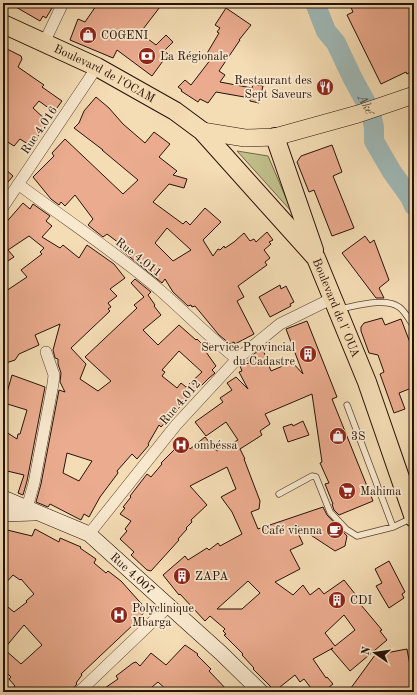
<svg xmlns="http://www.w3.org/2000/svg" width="417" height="695" font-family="'Old Standard TT',serif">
<rect width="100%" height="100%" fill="#f4dcb4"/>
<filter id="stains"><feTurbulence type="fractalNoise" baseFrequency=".005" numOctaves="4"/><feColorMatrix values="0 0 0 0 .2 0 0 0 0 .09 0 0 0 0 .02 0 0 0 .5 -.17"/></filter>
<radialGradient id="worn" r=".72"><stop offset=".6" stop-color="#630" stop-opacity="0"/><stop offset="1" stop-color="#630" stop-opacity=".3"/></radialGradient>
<path fill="#c0bf8a" stroke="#746849" d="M237 151 268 156 292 212Z"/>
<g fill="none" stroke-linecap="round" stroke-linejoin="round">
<path stroke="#9fb9b7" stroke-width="20" id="s1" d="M315 3 326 31 336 43 352 77 370 110 374 127V141L392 172 410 197 414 206"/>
</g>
<path fill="#eaab8e" stroke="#271208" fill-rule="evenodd" d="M9 3H55L46 18 43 16 40 21Z
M98 3H163L140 33 156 45 166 35 173 42 164 51 168 54 152 76 117 50 113 58 70 40 78 19 85 22Z
M349 3H409L414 14V70L407 74 406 72 381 84 347 15 353 12Z
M226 8 251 25 239 40H240L219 71 225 75 220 82 252 88 253 84 263 86 259 103 250 101V98L216 92 208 103 200 99 198 102 181 91 182 90 178 87 185 80 191 85 211 59 206 55 219 33 217 32 220 28 215 25Z
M3 47 21 56 22 59 18 67 44 85 42 87 62 101 54 112 39 101 33 108 48 122 31 146 20 139 14 146 3 139Z
M96 97 109 108 123 124 145 143 154 132 170 144 159 157 177 171 173 175 187 179 184 188 169 184 153 202 183 224 186 221 190 225 205 208 221 222 203 240 213 256 218 249 220 250 224 246 225 248 234 242 244 233 250 241 254 239 256 242 267 232 273 240 269 242 271 244 264 250 270 258 265 262 267 265 238 286 244 297 237 301 254 334 235 344 234 342 230 344 219 335 195 306 192 307 191 305 188 306 173 292 165 279 162 283 120 249 123 246 107 234 103 237 88 225 93 219 75 195 65 206 61 202 59 205 51 199 33 177 54 156 52 153 65 139 123 194 138 180 102 150H103L74 128 79 123 84 111ZM167 228 191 250 173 261 155 243Z
M332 145 342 172 333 176 354 228 332 236 314 190 309 192 297 162 301 156Z
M3 167 13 176 3 188Z
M23 203 30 209 33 204 50 216 46 221 52 226 42 237 60 248 63 245 79 258 87 245 114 264 125 278 110 289 117 296 108 303 111 307 108 309 110 311 71 348 86 364 80 379 98 391 111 381 85 357 137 308 134 305 144 297 131 283 135 279 151 292 148 295 155 305 154 306 161 315 143 330 158 345 179 325 196 340 197 339 208 350 206 352 216 366 212 370 215 373 209 378 194 393V392L161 427 159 425 148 444 149 445 137 459 132 454 117 471 118 473 100 497 89 517 84 514 81 520 50 504 48 507 36 502 41 484 59 390 65 392 60 382 61 373 58 364V359L55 358 53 350 60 324 35 335 39 345 19 354 15 360 3 364V293L27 277 21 270 42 254 40 252 44 248 29 236 8 250 14 257 3 264V226ZM179 351 202 372 186 387 181 383 177 388 162 376 165 372 162 370ZM67 453 92 461 79 481 63 473Z
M365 236 370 243 374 240 389 280 379 288 384 298H376L342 253Z
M280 285 281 289 286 286 294 302 290 304 291 306 270 317 259 297Z
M382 318 385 325 401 319 414 353V387L399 393 405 409 394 413 380 374 384 372 378 355 369 353 361 331V327L364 323Z
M307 321 337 397 332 399 373 501 339 515 334 510 332 504H333L325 484 329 483 320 463 322 462 312 394 265 414 270 424 260 431 262 435 240 449 245 459H244L260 501 259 509 251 512 258 529 323 507 327 515 347 536 345 546 335 551 294 524 303 544 290 550 300 569 275 582 293 595 303 585 310 595 319 588 324 594 344 580 363 604 361 605 382 630 380 631 387 640 350 671 331 649 333 648 313 659 326 678 327 677 333 684 323 692H314L304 679 300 682 295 675 275 691 253 669 254 668 242 655 243 654 224 635 226 634 223 631 225 629 210 616 205 621 180 594 179 595 163 575 185 556 188 560 207 548 209 550 218 543 220 546 242 534 232 512 221 497 236 489 227 467 190 486 207 505 191 520 192 522 186 528 187 529 178 539 179 540 151 571 147 570 131 555 134 552 120 539 127 531 125 529 131 521 120 514 125 508 123 507 131 497 130 496 147 474 151 477 162 464 161 463 183 441 190 449 205 437 217 451 238 440 226 422 206 436 195 422 223 402 220 398 232 390 227 383 236 377 248 389 239 372 242 371 240 366 249 363 248 360 255 357 253 355 262 347 271 371 292 362 303 374 286 329ZM248 581 260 593 242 609H217ZM344 615 355 630 335 646 325 633Z
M12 375 45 387 27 481 23 495 18 493 24 475 3 470V430L17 439 18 434H20L27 410 4 403Z
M303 421 309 435 288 442 283 427 292 424 293 426Z
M3 529 32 536 35 529 59 542 60 538 81 547 80 548 96 559 94 563 106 573 108 571 121 581 147 610 134 622 135 623 81 674 82 675 76 683 77 684 70 692H7L15 686 9 679 11 677 3 669V603L14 612 27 602 26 601 34 594 21 579 20 580 13 575 3 586ZM24 625 42 645 21 664 4 649Z
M389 561 405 592 402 594 404 598 389 608 376 586 382 583 375 569Z
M185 645 198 654 197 655 211 669 209 671 229 692H202L197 688 193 692H169L158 682 146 692H99L118 679 116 676 133 663 136 662 140 666 151 653 166 665Z
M407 649 413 682H410L412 692H348L375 655Z"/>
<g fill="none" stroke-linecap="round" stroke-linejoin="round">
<defs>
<path id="service" d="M340 309C356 306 386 297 399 307 405 311 410 321 414 327
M347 405 393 527
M279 494 312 476 316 477 330 512 346 529 357 536 393 527 412 518"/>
<path id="minor" d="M44 43 63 3
M18 184C66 220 117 253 162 292 187 314 210 338 237 359
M3 207 97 67
M27 508 34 483 53 384 54 375 46 352
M89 534 176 425 237 359 280 324 333 298
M79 692 170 605"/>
<g id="secondary">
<path id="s2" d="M3 498 89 534 221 653 261 692"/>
<path d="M3 514 34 513"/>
</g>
<path id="primary" d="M202 131 245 138 275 137 358 114 414 95"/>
<g id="trunk">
<path id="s3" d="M3 24 97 67 175 111 202 131 316 258 367 382 414 518"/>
<path d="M275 137 314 250"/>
</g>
</defs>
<use href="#service" stroke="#5a4433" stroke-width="7"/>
<use href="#minor" stroke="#5a4433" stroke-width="12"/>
<use href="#secondary" stroke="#271208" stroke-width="16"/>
<use href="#primary" stroke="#271208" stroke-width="18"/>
<use href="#trunk" stroke="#271208" stroke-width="20"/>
<use href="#service" stroke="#f8e8ce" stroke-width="5.5"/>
<use href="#minor" stroke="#f8e8ce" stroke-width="11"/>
<use href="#secondary" stroke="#f8e8ce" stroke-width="15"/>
<use href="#primary" stroke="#f4dcb4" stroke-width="17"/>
<use href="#trunk" stroke="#f4dcb4" stroke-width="18"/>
</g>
<defs>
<symbol id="shop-disc" viewBox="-11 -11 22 22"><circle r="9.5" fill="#8f2418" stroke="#f8e8ce"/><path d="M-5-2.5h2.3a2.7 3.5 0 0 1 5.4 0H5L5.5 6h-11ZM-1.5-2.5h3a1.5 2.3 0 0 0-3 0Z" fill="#fff"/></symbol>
<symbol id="bank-disc" viewBox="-11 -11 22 22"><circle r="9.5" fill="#8f2418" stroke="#f8e8ce"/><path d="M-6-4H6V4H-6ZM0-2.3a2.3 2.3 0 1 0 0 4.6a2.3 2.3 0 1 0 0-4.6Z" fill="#fff"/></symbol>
<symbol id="restaurant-disc" viewBox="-11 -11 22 22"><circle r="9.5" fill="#8f2418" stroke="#f8e8ce"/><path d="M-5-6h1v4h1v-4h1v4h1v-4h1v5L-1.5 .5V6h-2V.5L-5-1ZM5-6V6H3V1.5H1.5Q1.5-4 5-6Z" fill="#fff"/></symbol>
<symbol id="building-disc" viewBox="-11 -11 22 22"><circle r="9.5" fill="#8f2418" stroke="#f8e8ce"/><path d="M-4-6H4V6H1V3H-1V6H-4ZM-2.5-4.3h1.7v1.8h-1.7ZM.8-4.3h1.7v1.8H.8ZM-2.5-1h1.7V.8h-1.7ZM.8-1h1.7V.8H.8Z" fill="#fff"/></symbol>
<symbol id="hospital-disc" viewBox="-11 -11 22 22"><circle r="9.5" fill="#8f2418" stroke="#f8e8ce"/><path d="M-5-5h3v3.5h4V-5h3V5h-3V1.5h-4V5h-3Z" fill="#fff"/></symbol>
<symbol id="supermarket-disc" viewBox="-11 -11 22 22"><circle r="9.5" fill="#8f2418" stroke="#f8e8ce"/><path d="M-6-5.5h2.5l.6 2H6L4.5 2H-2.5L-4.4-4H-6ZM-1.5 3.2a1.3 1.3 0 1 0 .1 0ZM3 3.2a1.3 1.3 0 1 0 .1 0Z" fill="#fff"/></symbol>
<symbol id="cafe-disc" viewBox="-11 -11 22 22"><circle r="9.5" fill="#8f2418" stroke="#f8e8ce"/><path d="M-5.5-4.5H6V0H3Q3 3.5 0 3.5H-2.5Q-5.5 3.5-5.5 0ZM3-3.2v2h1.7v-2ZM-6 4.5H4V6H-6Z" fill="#fff"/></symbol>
</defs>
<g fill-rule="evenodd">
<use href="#shop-disc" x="78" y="25" width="20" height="20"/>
<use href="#bank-disc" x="137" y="46" width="20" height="20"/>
<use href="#restaurant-disc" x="315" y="77" width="20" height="20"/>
<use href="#building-disc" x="298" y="344" width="20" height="20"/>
<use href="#shop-disc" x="328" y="426" width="20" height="20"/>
<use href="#hospital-disc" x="171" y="435" width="20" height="20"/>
<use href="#supermarket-disc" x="337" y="481" width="20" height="20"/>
<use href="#cafe-disc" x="325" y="520" width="20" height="20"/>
<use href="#building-disc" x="172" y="566" width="20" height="20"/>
<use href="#building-disc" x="327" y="590" width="20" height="20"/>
<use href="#hospital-disc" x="109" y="605" width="20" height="20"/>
</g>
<g text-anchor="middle" stroke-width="3.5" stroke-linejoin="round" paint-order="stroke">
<g font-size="12" fill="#271208" stroke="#f8e8ce" text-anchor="start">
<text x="101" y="39">COGENI</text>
<text x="160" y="60">La Régionale</text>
<text x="312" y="84" text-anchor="end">Restaurant des<tspan x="312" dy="14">Sept Saveurs</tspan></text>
<text x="295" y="351" text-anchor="end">Service Provincial<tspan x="295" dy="14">du Cadastre</tspan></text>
<text x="351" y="440">3S</text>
<text x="194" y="449">ombéssa</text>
<text x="360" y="495">Mahima</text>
<text x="322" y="534" text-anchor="end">Café vienna</text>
<text x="195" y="580">ZAPA</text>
<text x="350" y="604">CDI</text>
<text x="132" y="612">Polyclinique<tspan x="132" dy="14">Mbarga</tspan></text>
</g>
<g font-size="12" fill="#271208" stroke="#f8e8ce">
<text dy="4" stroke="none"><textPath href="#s3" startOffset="113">Boulevard de l'OCAM</textPath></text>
<text transform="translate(39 130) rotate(-56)" y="4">Rue 4.016</text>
<text transform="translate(139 257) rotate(38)" y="4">Rue 4.011</text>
<text dy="4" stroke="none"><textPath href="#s3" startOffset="451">Boulevard de l' OUA</textPath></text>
<text transform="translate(180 402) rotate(-49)" y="4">Rue 4.012</text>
<text dy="4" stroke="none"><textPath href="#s2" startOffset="152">Rue 4.007</textPath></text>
</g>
<g font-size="13" font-style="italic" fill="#514c45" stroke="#f8e8ce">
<text dy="5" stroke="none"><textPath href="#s1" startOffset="114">Aké</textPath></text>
</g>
</g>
<rect width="417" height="695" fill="none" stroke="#f4dcb4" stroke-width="16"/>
<rect x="4" y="4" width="409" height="687" fill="none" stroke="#271208" stroke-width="2"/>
<rect x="8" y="8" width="401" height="679" fill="none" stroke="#271208"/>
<g transform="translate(375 653) rotate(283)" stroke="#f8e8ce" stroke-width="3" paint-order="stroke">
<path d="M0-3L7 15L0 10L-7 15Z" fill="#271208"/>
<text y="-6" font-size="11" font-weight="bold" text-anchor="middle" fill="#271208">N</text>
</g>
<rect width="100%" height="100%" filter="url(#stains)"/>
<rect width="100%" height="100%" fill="url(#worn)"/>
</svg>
